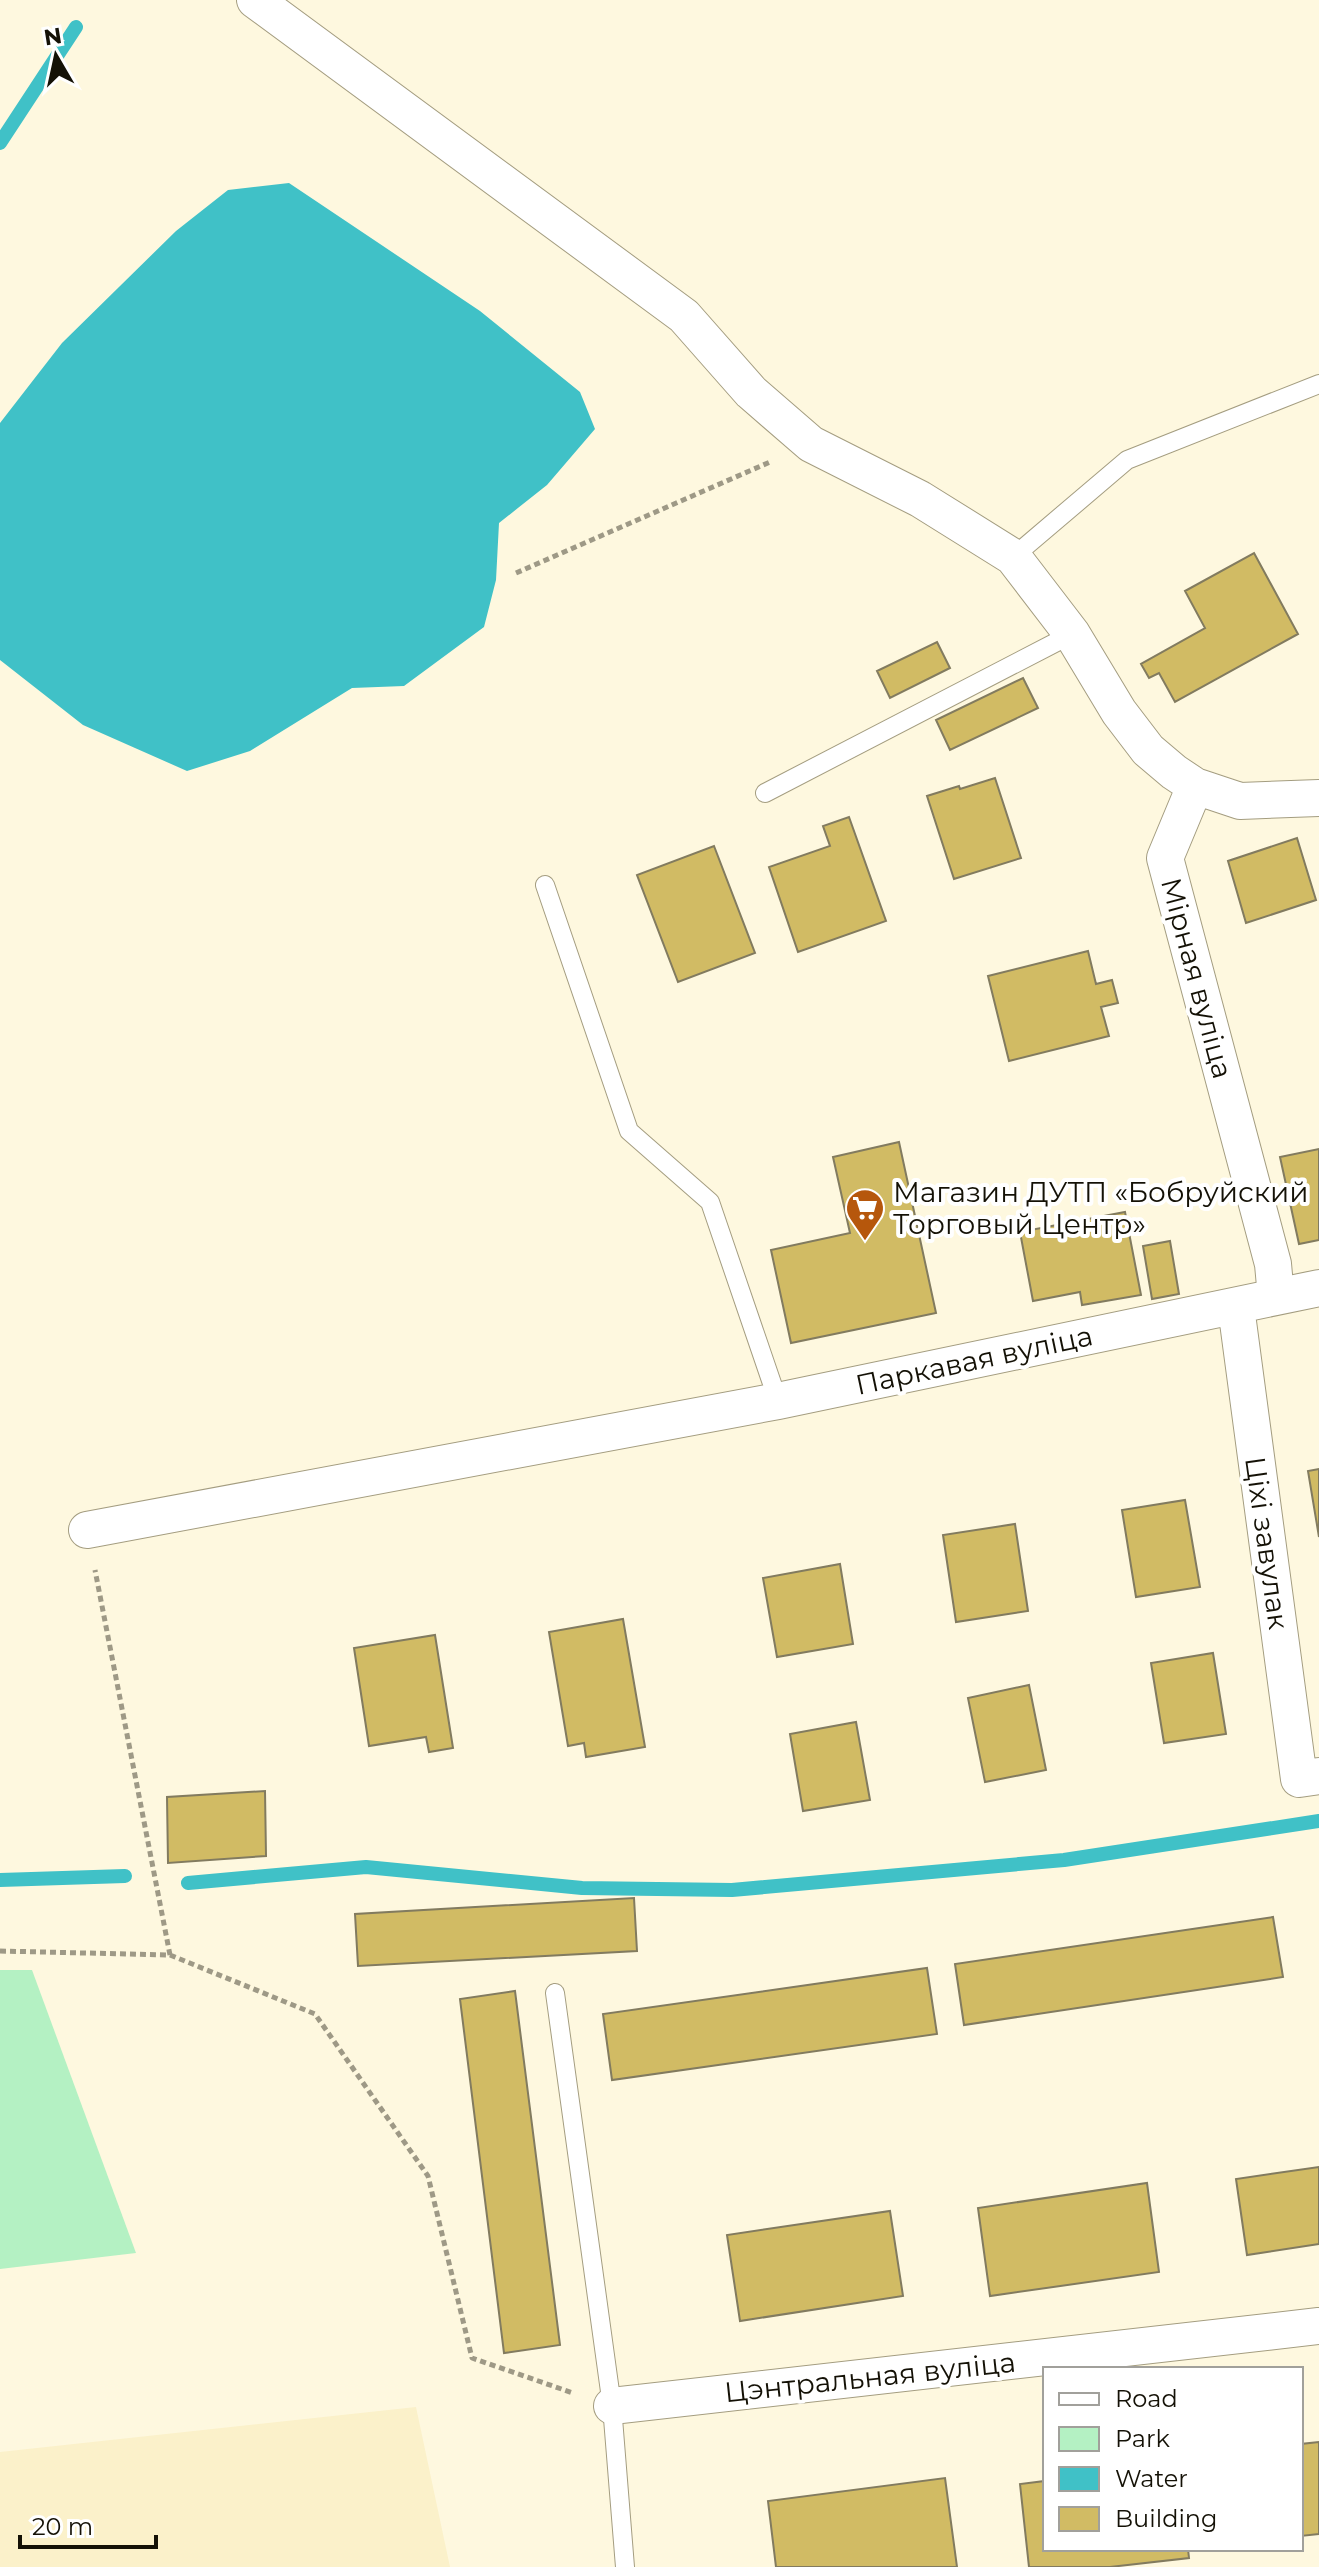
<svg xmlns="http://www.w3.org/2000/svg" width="1319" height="2567" font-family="Montserrat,sans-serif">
<rect width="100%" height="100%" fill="#fef8df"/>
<path fill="#fbf1ca" d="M416 2407 450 2567H0V2452Z"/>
<path fill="#b4f1c3" d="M0 1970H32L136 2253 0 2269Z"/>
<path fill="#40c1c7" d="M289 183 480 311 580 392 595 429 547 485 499 523 496 580 484 627 404 686 352 688 250 751 187 771 83 725 0 660V423L62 343 176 231 228 190Z"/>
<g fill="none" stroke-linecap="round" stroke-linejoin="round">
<path stroke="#40c1c7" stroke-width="14" d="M0 143 76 27
M0 1880 125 1876
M188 1883 366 1867 582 1888 732 1890 1064 1860 1319 1821"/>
</g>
<path fill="#d1bb64" stroke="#827b5f" stroke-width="2" d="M1254 553 1298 634 1175 702 1159 673 1149 678 1141 664 1205 628 1185 591Z
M937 642 950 668 890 698 877 671Z
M1023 678 1038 708 950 750 936 720Z
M995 778 1021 858 954 879 927 796 959 786 960 789Z
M849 817 886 921 798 952 769 867 830 846 823 826Z
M1297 838 1316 900 1246 923 1228 861Z
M714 846 755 953 678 982 637 875Z
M1088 951 1096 984 1112 980 1118 1003 1101 1007 1109 1036 1009 1061 988 976Z
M899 1142 936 1313 791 1343 771 1250 850 1233 833 1157Z
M1319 1149V1240L1299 1244 1280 1157Z
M1125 1212 1141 1295 1082 1305 1080 1292 1033 1301 1020 1232Z
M1170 1241 1179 1294 1152 1299 1143 1246Z
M1319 1469V1537L1308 1471Z
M1185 1500 1200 1587 1136 1597 1122 1510Z
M1015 1524 1028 1611 956 1622 943 1535Z
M840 1564 853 1644 777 1657 763 1578Z
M623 1619 645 1747 586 1757 584 1743 568 1746 549 1632Z
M435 1635 453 1748 429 1752 426 1737 369 1746 354 1648Z
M1213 1653 1226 1734 1164 1743 1151 1663Z
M1029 1685 1046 1770 985 1782 968 1698Z
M856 1722 870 1800 803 1811 790 1734Z
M265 1791 266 1856 168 1863 167 1797Z
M634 1898 637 1951 358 1966 355 1914Z
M1273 1917 1283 1977 964 2025 955 1964Z
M927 1968 937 2034 612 2080 603 2014Z
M515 1991 560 2345 504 2353 460 1999Z
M1319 2167V2244L1247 2255 1236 2179Z
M1147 2183 1159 2272 990 2296 978 2208Z
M890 2211 903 2296 740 2321 727 2235Z
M1319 2442V2534L1301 2536V2444Z
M945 2478 957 2567H776L768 2501Z
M1045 2481V2549H1188L1189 2558 1110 2567H1029L1020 2484Z"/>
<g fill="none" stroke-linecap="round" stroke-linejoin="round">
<defs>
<path id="service" d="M1013 557 1127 460 1319 384
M765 793 1072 634
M545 885 629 1131 710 1202 778 1401
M555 1993 612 2406 625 2567"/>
<path id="minor" d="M255 0 684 316 751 392 811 444 920 499 1013 557 1072 634 1119 712 1148 750 1174 772 1195 786 1240 801 1319 798
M1195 786 1165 858 1273 1264 1276 1297
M1236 1307 1299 1779 1319 1776
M87 1530 778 1401 1319 1288
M612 2406 1319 2326"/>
</defs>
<use href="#service" stroke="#a49d80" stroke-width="20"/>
<use href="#minor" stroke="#a49d80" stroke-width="38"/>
<path stroke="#9e9986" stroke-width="5" stroke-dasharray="6 4" stroke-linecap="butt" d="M516 573 770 462
M0 1951 170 1955 95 1570
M170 1955 315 2014 428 2176 472 2358 573 2393"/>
<use href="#service" stroke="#fff" stroke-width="18"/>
<use href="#minor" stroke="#fff" stroke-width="36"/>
</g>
<defs>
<symbol id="supermarket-pin" viewBox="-11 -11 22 30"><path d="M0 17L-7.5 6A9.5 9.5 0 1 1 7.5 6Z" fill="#b6570c" stroke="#fff"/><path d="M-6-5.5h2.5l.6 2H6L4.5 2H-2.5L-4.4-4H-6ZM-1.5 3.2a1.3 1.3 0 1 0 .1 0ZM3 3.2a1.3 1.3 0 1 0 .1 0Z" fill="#fff"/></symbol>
</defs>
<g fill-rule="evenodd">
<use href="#supermarket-pin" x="843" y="1186" width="44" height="60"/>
</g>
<g text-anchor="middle" stroke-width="8" stroke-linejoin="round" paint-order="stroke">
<g font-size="28" fill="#141106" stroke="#fff">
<text transform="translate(1197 978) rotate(75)" y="10">Мірная вуліца</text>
<text transform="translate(974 1360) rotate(-12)" y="10">Паркавая вуліца</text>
<text transform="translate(1267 1543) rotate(82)" y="10">Ціхі завулак</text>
<text transform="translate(870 2377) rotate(-6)" y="10">Цэнтральная вуліца</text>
</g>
<g font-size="28" fill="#141106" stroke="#fff" text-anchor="start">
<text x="893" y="1202">Магазин ДУТП «Бобруйский<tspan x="893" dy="32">Торговый Центр»</tspan></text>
</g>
</g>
<rect x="1043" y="2367" width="260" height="184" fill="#ffffff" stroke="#a1a09b" stroke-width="2"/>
<rect x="1059" y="2393" width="40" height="12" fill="#ffffff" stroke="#a1a09b" stroke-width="2"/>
<text x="1115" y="2407" font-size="24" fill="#141106">Road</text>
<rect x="1059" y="2427" width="40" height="24" fill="#b4f1c3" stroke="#a1a09b" stroke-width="2"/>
<text x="1115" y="2447" font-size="24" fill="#141106">Park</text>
<rect x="1059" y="2467" width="40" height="24" fill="#40c1c7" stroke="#a1a09b" stroke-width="2"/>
<text x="1115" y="2487" font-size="24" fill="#141106">Water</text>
<rect x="1059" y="2507" width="40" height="24" fill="#d1bb64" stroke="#a1a09b" stroke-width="2"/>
<text x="1115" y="2527" font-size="24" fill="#141106">Building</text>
<g transform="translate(56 56) rotate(351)" stroke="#ffffff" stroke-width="6" paint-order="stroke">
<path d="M0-6L14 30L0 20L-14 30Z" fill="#141106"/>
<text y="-12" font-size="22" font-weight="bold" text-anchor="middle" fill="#141106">N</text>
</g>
<path d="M20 2535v12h136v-12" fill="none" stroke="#141106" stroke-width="4"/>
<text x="32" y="2535" font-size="24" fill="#141106" stroke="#ffffff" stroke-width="6" paint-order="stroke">20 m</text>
</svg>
